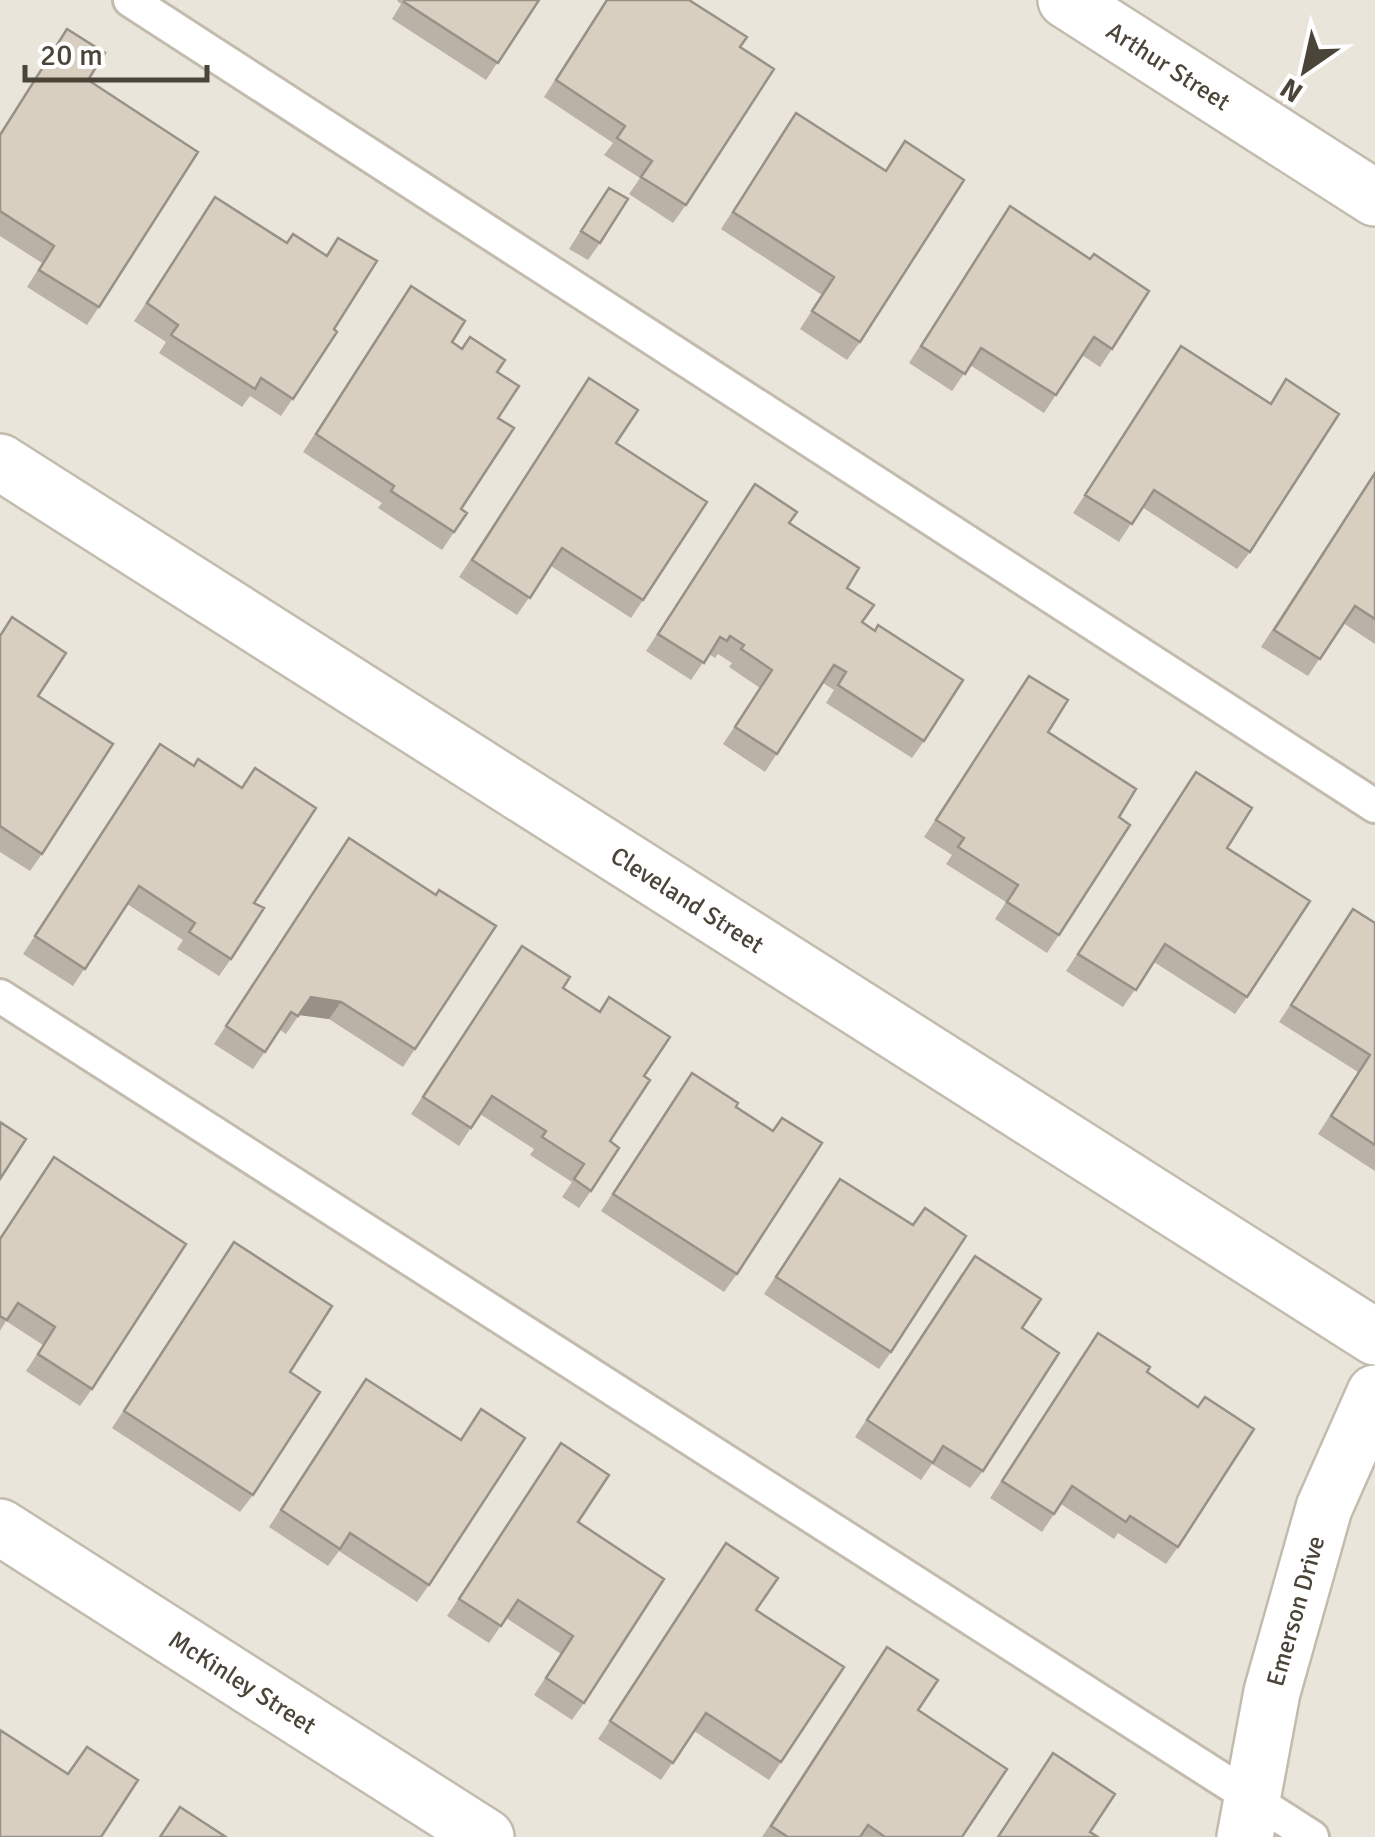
<svg xmlns="http://www.w3.org/2000/svg" width="1375" height="1837" font-family="Signika,sans-serif">
<rect width="100%" height="100%" fill="#f6f3ec"/>
<path fill="#eae5da" d="M0 0H1375V1837H0Z"/>
<g fill="none" stroke-linecap="round" stroke-linejoin="round">
<defs>
<path id="service" d="M130 0 1375 806
M0 996 1312 1837"/>
<g id="minor">
<path id="s1" d="M1066 0 1375 198"/>
<path id="s2" d="M0 462 1375 1337"/>
<path id="s3" d="M0 1527 486 1837"/>
<path id="s4" d="M1245 1837 1272 1692 1324 1508 1375 1393"/>
</g>
</defs>
<use href="#service" stroke="#c2bbae" stroke-width="38"/>
<use href="#minor" stroke="#c2bbae" stroke-width="60"/>
<use href="#service" stroke="#fff" stroke-width="32"/>
<use href="#minor" stroke="#fff" stroke-width="55"/>
</g>
<path fill="#bab2a6" d="M398 0H539L486 80 392 19 401 4 397 1Z
M606 0H689L740 47 686 205 673 223 629 194 640 178 604 155 613 143 544 97Z
M67 29 88 80 99 307 87 325 27 287 42 263 0 236V133Z
M796 113 885 171 905 141 860 342 847 360 800 329 822 295 721 229Z
M215 197 286 243 293 234 326 255 338 238 334 329 337 332 281 416 250 396 242 407 159 353 166 342 134 321Z
M597 205 600 243 588 260 569 249Z
M1010 206 1112 349 1100 367 1082 355 1044 413 970 365 952 391 909 363Z
M411 286 452 342 498 418 461 509 467 513 442 550 378 508 382 503 303 452Z
M1181 346 1270 404 1286 379 1250 552 1237 569 1142 507 1119 542 1073 513Z
M589 378 616 443 643 600 631 618 551 566 517 615 459 577Z
M1375 471V644L1343 623 1308 676 1261 647Z
M755 484 847 588 862 622 874 631 878 625 924 741 912 758 826 703 834 690 823 683 765 772 723 744 760 688 729 667 732 663 718 654 715 658 709 654 691 680 646 651Z
M12 617 38 696 42 854 30 871 0 852V634Z
M1029 676 1048 732 1119 817 1059 935 1047 953 995 919 1006 902 946 864 952 855 924 837Z
M198 759 254 903 231 959 219 976 177 949 183 940 127 904 73 986 23 954 148 762 193 766Z
M1184 790 1227 848 1247 997 1235 1014 1154 962 1123 1007 1066 971Z
M337 855 435 895 439 890 415 1049 403 1067 329 1019 299 1015 286 1034 280 1030 253 1069 214 1044Z
M1353 909 1375 923V1171L1318 1134 1358 1072 1279 1022Z
M510 963 563 988 599 1011 609 997 644 1076 610 1141 591 1191 579 1208 562 1197 572 1182 530 1155 534 1149 480 1114 459 1146 411 1114Z
M680 1090 736 1107 737 1274 724 1292 601 1211Z
M828 1196 891 1352 879 1369 764 1294Z
M0 1238 92 1389 80 1406 26 1371 43 1345 6 1321 0 1331Z
M222 1260 253 1495 240 1512 112 1428Z
M962 1273 1022 1328 983 1471 970 1488 932 1464 921 1480 855 1437Z
M1086 1351 1147 1372 1178 1547 1166 1564 1118 1533 1114 1539 1061 1504 1042 1532 990 1498Z
M354 1396 460 1440 481 1409 429 1585 417 1602 339 1551 328 1566 269 1527Z
M549 1461 578 1522 584 1703 572 1720 534 1695 561 1654 506 1618 489 1643 447 1616Z
M714 1561 756 1610 781 1762 769 1780 694 1731 661 1780 598 1739Z
M874 1665 918 1710 962 1837H762Z"/>
<path fill="#979187" d="M311 997 341 1002 329 1019 299 1015Z"/>
<path fill="#d8cfc1" stroke="#979187" stroke-width="2.5" d="M405 0H539L498 63 404 2Z
M607 0H689L747 37 740 47 774 69 686 205 641 177 652 161 617 138 625 126 556 80Z
M67 29 105 53 88 80 198 152 99 307 39 270 54 246 0 211V135Z
M796 113 886 171 905 141 964 180 860 342 812 311 834 277 733 212Z
M609 188 628 199 600 243 581 231Z
M215 197 287 243 293 234 327 256 338 238 377 261 334 329 337 332 293 399 261 378 255 389 171 335 178 325 147 303Z
M1010 206 1090 259 1094 254 1149 291 1112 349 1094 337 1056 395 981 348 965 374 921 346Z
M411 286 465 321 452 342 462 349 470 337 505 360 497 372 519 386 498 418 514 428 461 509 467 513 454 532 391 491 394 486 316 434Z
M1181 346 1271 404 1286 379 1339 414 1250 552 1154 490 1132 524 1085 495Z
M589 378 638 410 616 443 707 502 643 600 562 548 530 598 472 560Z
M1375 473V619L1355 606 1320 659 1274 630Z
M755 484 797 512 789 523 859 568 847 588 874 605 862 622 875 631 878 625 963 680 924 741 838 685 846 672 834 665 777 754 735 727 772 670 741 649 744 645 730 636 727 641 720 637 704 663 658 634Z
M12 617 66 653 38 696 113 744 42 854 0 826V636Z
M1029 676 1068 700 1048 732 1136 789 1119 817 1130 825 1059 935 1007 902 1018 885 958 847 964 838 936 820Z
M160 744 194 766 198 759 242 788 255 768 316 808 254 903 264 908 231 959 189 932 195 923 139 886 85 969 35 936Z
M1196 772 1252 808 1227 848 1310 901 1247 997 1165 944 1136 990 1078 954Z
M349 838 436 895 439 890 496 926 415 1049 341 1002 311 997 298 1016 291 1012 265 1052 226 1026Z
M1353 909 1375 923V1145L1331 1116 1370 1055 1291 1005Z
M522 946 570 977 563 988 600 1012 609 997 670 1037 644 1076 650 1080 610 1141 619 1148 591 1191 574 1179 584 1164 542 1137 546 1131 492 1096 471 1128 423 1097Z
M692 1073 738 1103 736 1107 773 1131 782 1118 822 1143 737 1274 613 1194Z
M0 1122 26 1139 0 1179Z
M54 1157 186 1244 92 1389 38 1354 55 1327 18 1303 7 1320 0 1316V1239Z
M840 1179 913 1225 925 1208 966 1236 891 1352 776 1277Z
M234 1242 332 1306 290 1372 320 1392 253 1495 124 1411Z
M975 1256 1041 1299 1022 1328 1059 1353 983 1471 943 1446 933 1463 867 1420Z
M1098 1333 1150 1367 1147 1372 1198 1407 1205 1397 1254 1429 1178 1547 1130 1516 1126 1522 1072 1486 1054 1514 1002 1481Z
M366 1379 461 1440 481 1409 525 1438 429 1585 350 1533 340 1549 281 1510Z
M561 1443 609 1475 578 1522 664 1579 584 1703 546 1678 573 1636 518 1600 501 1626 459 1599Z
M726 1543 778 1578 756 1610 844 1667 781 1762 706 1713 673 1763 610 1721Z
M887 1647 938 1680 918 1710 1007 1769 962 1837H885L868 1825 860 1837H788L771 1826Z
M0 1730 68 1774 87 1747 138 1780 101 1837H0Z
M1053 1753 1115 1794 1090 1832 1098 1837H998Z
M180 1807 226 1837H160Z"/>
<g text-anchor="middle" stroke-width="10" stroke-linejoin="round" paint-order="stroke">
<g font-size="25" fill="#4b4439" stroke="#fff">
<text dy="9" stroke="none"><textPath href="#s1" startOffset="122">Arthur Street</textPath></text>
<text dy="9" stroke="none"><textPath href="#s2" startOffset="815">Cleveland Street</textPath></text>
<text dy="9" stroke="none"><textPath href="#s4" startOffset="232">Emerson Drive</textPath></text>
<text dy="9" stroke="none"><textPath href="#s3" startOffset="288">McKinley Street</textPath></text>
</g>
</g>
<g transform="translate(1305 70) rotate(214)" stroke="#ffffff" stroke-width="8" paint-order="stroke">
<path d="M0-8L18 38L0 25L-18 38Z" fill="#4b4439"/>
<text y="-15" font-size="28" font-weight="bold" text-anchor="middle" fill="#4b4439">N</text>
</g>
<path d="M25 65v15h182v-15" fill="none" stroke="#4b4439" stroke-width="5"/>
<text x="40" y="65" font-size="30" fill="#4b4439" stroke="#ffffff" stroke-width="8" paint-order="stroke">20 m</text>
</svg>
